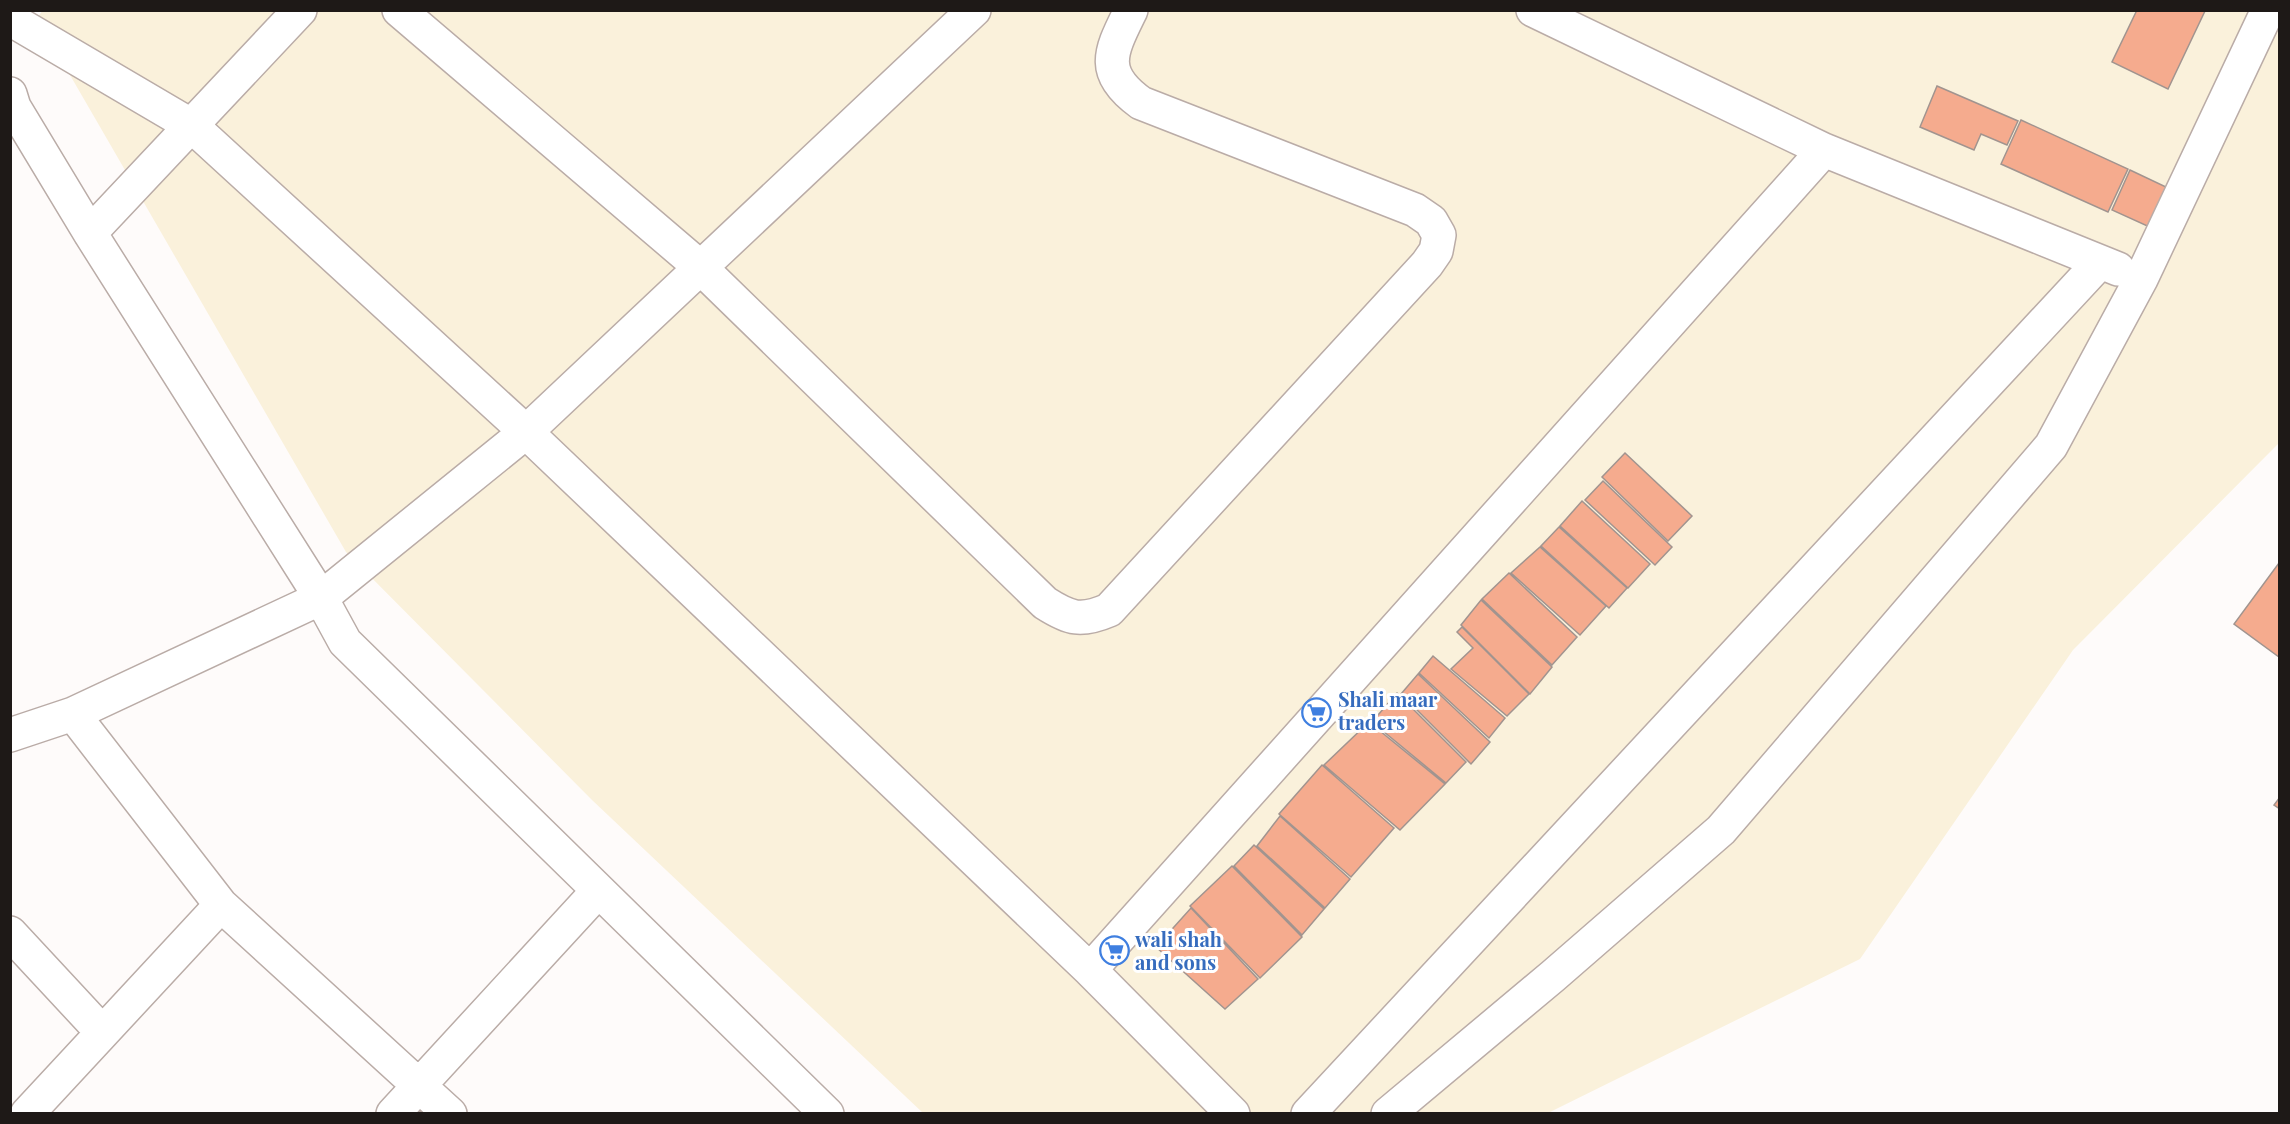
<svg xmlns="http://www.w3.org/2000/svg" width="2290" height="1124" font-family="'Playfair Display',serif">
<rect width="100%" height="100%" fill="#fefbfa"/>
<path fill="#faf1db" d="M43 10 2279 11V443L2073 650 1860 959 1548 1113H923L592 800 346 552 37 18Z"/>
<path fill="#f5ab8e" stroke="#a1948f" stroke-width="1.5" d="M2137 10 2205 11 2168 89 2112 62Z
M1937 86 2018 121 2007 145 1981 134 1974 150 1920 127Z
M2021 120 2128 169 2108 212 2001 164Z
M2130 170 2183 195 2165 234 2112 210Z
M1625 453 1692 516 1668 541 1602 477Z
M1603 481 1672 547 1655 565 1585 500Z
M1582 501 1650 564 1628 588 1560 526Z
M1559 527 1627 588 1609 608 1541 546Z
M1540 547 1606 606 1580 635 1511 573Z
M2279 563 2280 656 2279 657 2234 624Z
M1509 573 1577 637 1552 665 1482 599Z
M1481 600 1552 667 1530 694 1461 625Z
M1462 627 1529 694 1507 716 1451 669 1473 648 1457 632Z
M1433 656 1505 718 1489 738 1419 673Z
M1418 674 1490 742 1471 764 1401 694Z
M1397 693 1466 762 1446 783 1372 722Z
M1369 722 1445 784 1400 830 1324 765Z
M1322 765 1394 828 1351 877 1279 814Z
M2280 797V809L2274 805Z
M1280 816 1350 879 1325 908 1257 846Z
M1254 845 1324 909 1302 935 1234 866Z
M1232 866 1302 937 1260 978 1190 906Z
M1191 908 1258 979 1225 1009 1156 947Z"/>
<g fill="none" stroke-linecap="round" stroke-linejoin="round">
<defs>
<path id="minor" d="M399 10 700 267 1045 603C1070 619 1081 622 1109 610L1427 264 1436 251 1439 235 1431 221 1415 210 1141 103C1098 72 1111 51 1131 10
M1533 10 1824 150 2118 269
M10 19 192 126 526 432 1090 970 1233 1114
M10 94 14 107 90 233 321 598 345 642 827 1114
M90 233 300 10
M73 714 221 905 450 1114
M10 735 73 714 321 598 526 432 974 10
M10 933 102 1032
M1090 970 1824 150
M27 1114 221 905
M393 1114 598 891
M1308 1114 2100 262
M1388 1114 1553 976 1721 830 2051 446 2141 279 2268 10"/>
</defs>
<use href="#minor" stroke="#baaca7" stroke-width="36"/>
<use href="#minor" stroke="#fff" stroke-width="33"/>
</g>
<defs>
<symbol id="supermarket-ring" viewBox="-11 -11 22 22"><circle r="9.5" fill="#fff" stroke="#3f7fe0" stroke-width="1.5"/><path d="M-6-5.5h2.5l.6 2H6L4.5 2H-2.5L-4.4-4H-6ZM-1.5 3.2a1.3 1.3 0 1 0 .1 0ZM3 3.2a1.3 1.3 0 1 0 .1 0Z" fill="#3f7fe0"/></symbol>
</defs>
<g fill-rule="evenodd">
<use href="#supermarket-ring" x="1300" y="696" width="33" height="33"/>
<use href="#supermarket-ring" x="1098" y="934" width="33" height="33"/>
</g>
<g text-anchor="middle" stroke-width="6" stroke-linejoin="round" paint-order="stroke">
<g font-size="20" font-weight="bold" fill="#366cbe" stroke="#fff" text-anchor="start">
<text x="1338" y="707">Shali maar<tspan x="1338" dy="23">traders</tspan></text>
<text x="1135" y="947">wali shah<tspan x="1135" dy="23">and sons</tspan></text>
</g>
</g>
<rect width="2290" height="1124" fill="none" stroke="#1e1917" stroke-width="24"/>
</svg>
